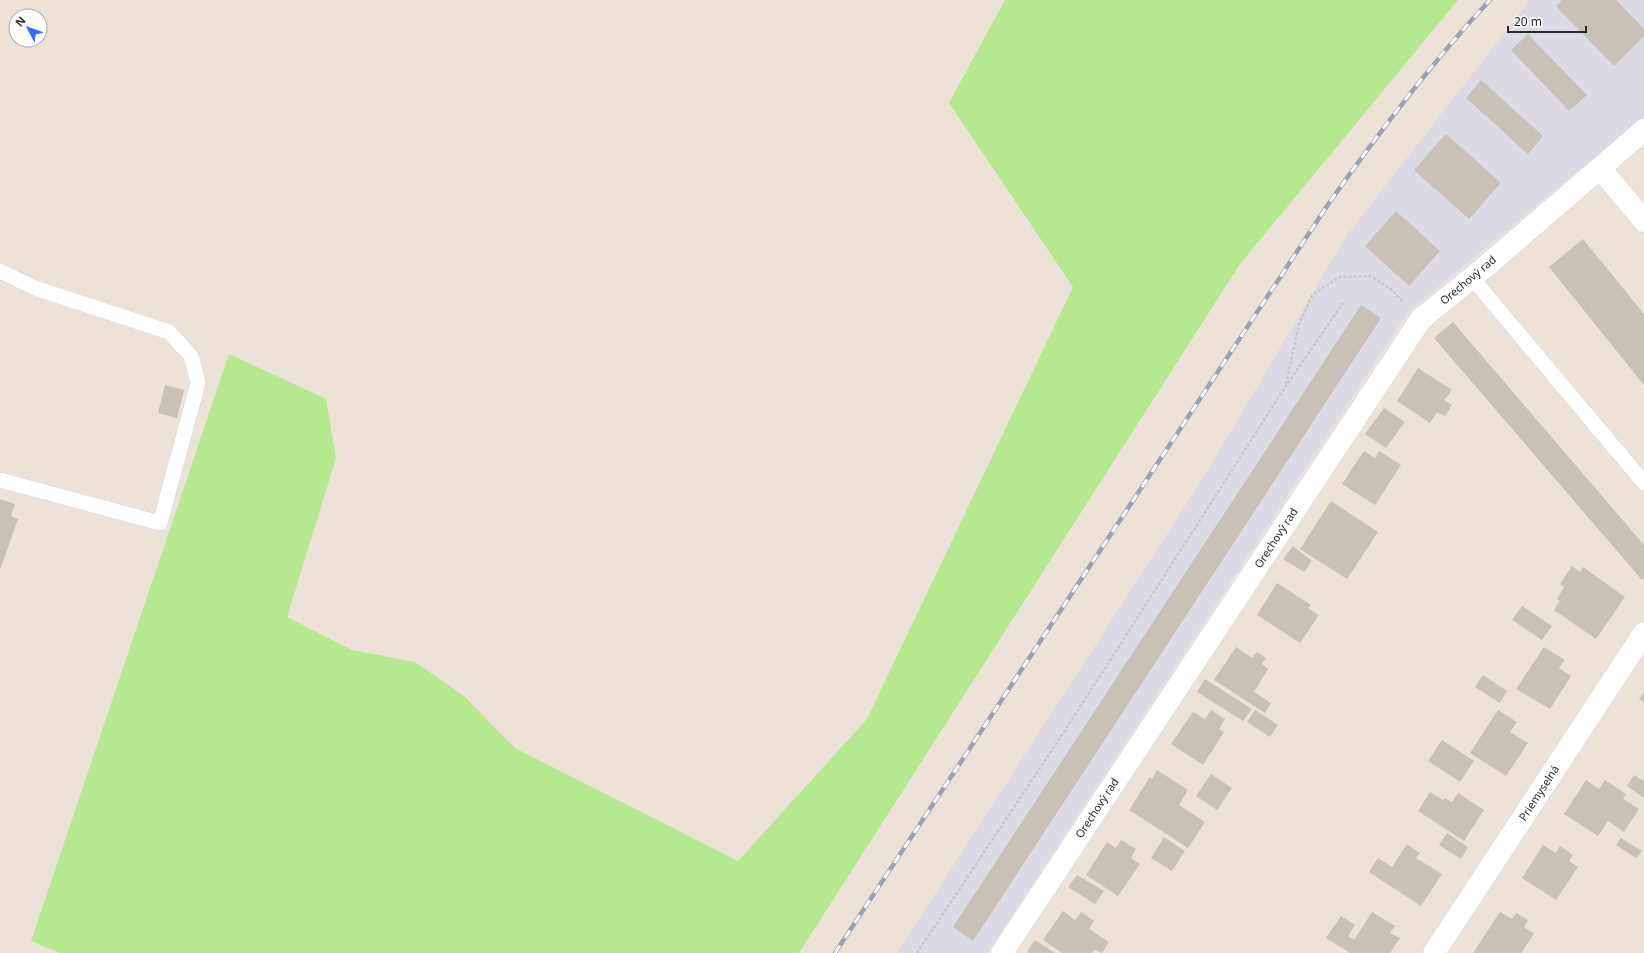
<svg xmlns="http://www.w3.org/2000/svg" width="1644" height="953" font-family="'Noto Sans',sans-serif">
<rect width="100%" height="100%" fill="#ede2d8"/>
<path fill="#dcdae4" d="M1530 0H1644V116L1408 312 987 953H897L1200 483 1347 235Z"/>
<path fill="#b5e98f" d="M1005 0H1458L1240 264 799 953H60L31 941 229 354 326 399 336 458 287 617 352 650 415 662 464 696 515 748 738 861 867 719 1073 287 949 103Z"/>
<path fill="#c7c1b8" d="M1562 0H1616L1644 29V36L1614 66 1556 6Z
M1528 34 1587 95 1569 111 1511 50Z
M1481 80 1543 136 1528 154 1466 98Z
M1446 134 1501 183 1469 219 1414 170Z
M1396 211 1440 251 1409 286 1365 246Z
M1583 239 1644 314V385L1549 267Z
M1361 305 1381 318 973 941 953 927Z
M1453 322 1644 545V579L1642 580 1434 338Z
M1418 368 1452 390 1444 400 1452 405 1445 416 1437 412 1430 423 1397 401Z
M165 385 184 390 177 418 158 413Z
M1384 408 1405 422 1386 448 1365 434Z
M1364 451 1375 458 1379 451 1401 465 1375 505 1342 484Z
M0 499 15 504 11 516 18 519 0 570Z
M1331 501 1378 532 1347 579 1300 549Z
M1293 546 1312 561 1304 572 1283 559Z
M1572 566 1580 572 1583 567 1625 597 1596 639 1554 610 1560 601 1557 599 1564 587 1560 584Z
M1277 583 1311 605 1308 608 1319 615 1300 643 1257 615Z
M1522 606 1552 626 1542 640 1512 620Z
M1236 647 1252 658 1257 652 1266 658 1262 664 1268 669 1254 692 1271 703 1265 713 1214 680Z
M1544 647 1565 660 1559 668 1571 676 1550 709 1516 689Z
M1483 675 1507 691 1500 703 1475 687Z
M1205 679 1252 709 1243 721 1197 692Z
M1644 692V702L1639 699Z
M1211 710 1225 719 1219 729 1224 732 1203 765 1171 744 1193 712 1205 719Z
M1255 710 1278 725 1270 737 1247 722Z
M1498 710 1517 722 1510 732 1528 743 1506 776 1470 753Z
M1442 740 1474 761 1460 782 1428 761Z
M1157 770 1188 790 1179 805 1205 822 1188 848 1129 810 1150 777 1152 779Z
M1211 774 1232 788 1217 810 1196 796Z
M1634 775 1644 781V798L1627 786Z
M1586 780 1599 789 1605 780 1626 794 1623 799 1639 809 1624 832 1608 821 1598 836 1564 814Z
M1430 792 1443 800 1445 798 1452 802 1458 793 1484 810 1464 841 1418 811Z
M1447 833 1468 847 1461 859 1439 845Z
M1164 837 1185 851 1172 871 1151 858Z
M1621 838 1642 851 1636 858 1616 845Z
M1121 840 1136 849 1131 858 1140 864 1118 896 1086 875 1107 842 1116 848Z
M1407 844 1420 853 1416 858 1442 874 1421 906 1369 872 1378 858 1392 867Z
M1543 845 1556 853 1560 846 1573 855 1569 861 1578 867 1556 900 1522 878Z
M1077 875 1104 891 1095 904 1068 887Z
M1063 911 1075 920 1081 912 1094 921 1089 929 1109 942 1102 953 1095 950 1092 953H1062L1043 940Z
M1372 912 1395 926 1390 933 1400 938 1390 953H1350L1326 938 1341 916 1355 925 1348 936 1354 940Z
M1500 912 1512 919 1516 913 1528 920 1524 927 1534 934 1521 953H1473Z
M1035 940 1055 953H1029L1027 951Z"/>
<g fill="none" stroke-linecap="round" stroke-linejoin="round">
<defs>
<path id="lane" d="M0 271 35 288 169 332 191 356 198 383 160 523 0 480
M1472 278 1644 483"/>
<path id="street" d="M1600 168 1644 221
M1002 953 1421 319 1484 268 1644 130
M1434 953 1644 633"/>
</defs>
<use href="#lane" stroke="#ced4e3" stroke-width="16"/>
<use href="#street" stroke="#ced4e3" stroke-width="23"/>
<path stroke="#c7c7c7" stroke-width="2.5" stroke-dasharray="3 2" stroke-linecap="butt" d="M1286 384 1299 324 1313 294 1340 277 1371 276 1392 290 1403 302
M917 953 1064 732 1286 386 1343 303"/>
<use href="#lane" stroke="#fff" stroke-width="15"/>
<use href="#street" stroke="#fff" stroke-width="22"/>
<defs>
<path id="rail" d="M835 953 1327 206C1377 135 1430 64 1490 0"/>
</defs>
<use href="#rail" stroke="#9ba1b5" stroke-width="4.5"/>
<use href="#rail" stroke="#fff" stroke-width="3" stroke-dasharray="9" stroke-linecap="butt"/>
</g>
<g text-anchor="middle" stroke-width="3" stroke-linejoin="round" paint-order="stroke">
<g font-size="11" fill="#292929" stroke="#fff">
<text transform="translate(1468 280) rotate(-40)" y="4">Orechový rad</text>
<text transform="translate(1276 538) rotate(-57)" y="4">Orechový rad</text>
<text transform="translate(1539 793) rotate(-57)" y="4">Priemyselná</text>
<text transform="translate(1097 808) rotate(-57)" y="4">Orechový rad</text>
</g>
</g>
<g transform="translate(28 28) rotate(311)"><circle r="19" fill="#ffffff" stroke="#a9a9a9"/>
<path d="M0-3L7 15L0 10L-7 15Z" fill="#336aff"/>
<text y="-6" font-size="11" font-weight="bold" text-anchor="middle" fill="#292929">N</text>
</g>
<path d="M1508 26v6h78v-6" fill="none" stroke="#292929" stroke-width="2"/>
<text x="1514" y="26" font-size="12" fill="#292929" stroke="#ffffff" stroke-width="3" paint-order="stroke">20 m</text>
</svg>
